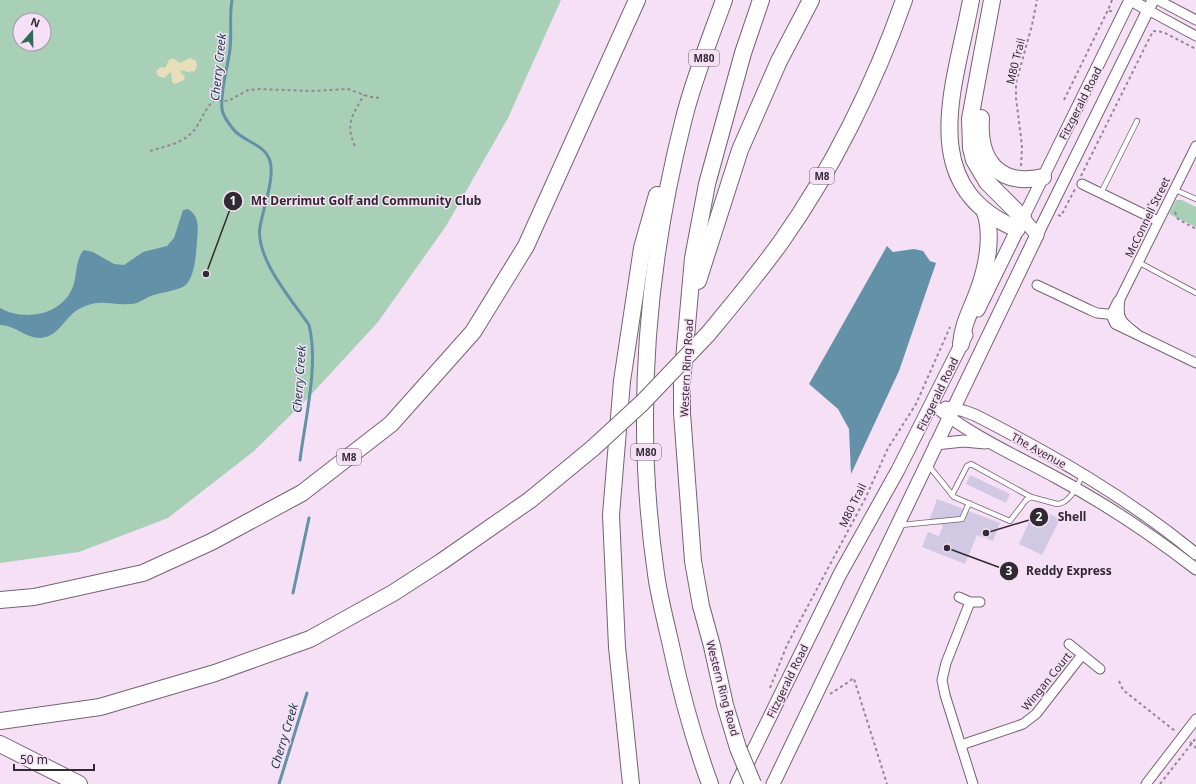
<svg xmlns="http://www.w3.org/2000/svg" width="1196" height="784" font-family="'Noto Sans',sans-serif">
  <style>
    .green { fill: #a8d0b7; fill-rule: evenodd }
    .sand { fill: #e8dfba }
    .water { fill: #6391a8 }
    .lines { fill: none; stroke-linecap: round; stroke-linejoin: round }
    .stream { stroke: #6391a8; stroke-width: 3 }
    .building { fill: #d1c9e4 }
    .service-casing { stroke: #766275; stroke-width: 6 }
    .minor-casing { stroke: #766275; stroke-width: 11 }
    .tertiary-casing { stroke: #766275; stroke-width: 13 }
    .secondary-casing { stroke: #766275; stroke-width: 15 }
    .motorway-casing { stroke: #766275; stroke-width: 18 }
    .path { stroke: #958695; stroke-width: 2; stroke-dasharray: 3 3; stroke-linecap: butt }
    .service { stroke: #fff; stroke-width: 4.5 }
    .minor { stroke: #fff; stroke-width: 9 }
    .tertiary { stroke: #fff; stroke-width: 11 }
    .secondary { stroke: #fff; stroke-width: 13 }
    .motorway { stroke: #fff; stroke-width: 16 }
    .motorway-bridge-casing { stroke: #766275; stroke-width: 18; stroke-linecap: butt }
    .motorway-bridge { stroke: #fff; stroke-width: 16 }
    .labels { text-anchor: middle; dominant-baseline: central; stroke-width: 3; stroke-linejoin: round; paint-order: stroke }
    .shield { fill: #f6e0f5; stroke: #6d616c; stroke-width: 1 }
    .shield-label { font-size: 10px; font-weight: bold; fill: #322a32 }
    .street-label { font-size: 11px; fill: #322a32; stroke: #f6e0f5 }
    .water-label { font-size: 12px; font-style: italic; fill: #174051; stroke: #f6e0f5 }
    .leader { fill: none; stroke: #322a32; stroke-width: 1.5 }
    .callout-dot { fill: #322a32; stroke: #f6e0f5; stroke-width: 1.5 }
    .mark-label { font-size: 12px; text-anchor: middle; font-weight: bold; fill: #fff }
    .callout-label { font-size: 12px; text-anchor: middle; font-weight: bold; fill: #322a32; stroke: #f6e0f5; stroke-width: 3; stroke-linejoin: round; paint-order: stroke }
  </style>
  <rect width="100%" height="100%" fill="#f6e0f5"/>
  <g class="green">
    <path d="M0,0h561l-53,118 -62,108 -68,96 -71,77 -53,52 -86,67 -89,34 -79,11zM20,20h24v24h-24z"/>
    <polygon points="1176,200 1182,200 1196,207 1196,227 1169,214"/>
  </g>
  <polygon class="sand" points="173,58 180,63 190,58 196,61 197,65 195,71 188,72 181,70 181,73 185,76 184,80 175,84 172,82 171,72 164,78 158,76 156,72 160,67 165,68 169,60"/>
  <g class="water">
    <path d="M188,209c12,7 10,20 9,32 -1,13 -2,39 -14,46 -9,4 -20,5 -29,8 -8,2 -15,9 -23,9 -20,2 -29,-6 -50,4 -16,7 -21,29 -41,30 -14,0 -26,-13 -40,-13v-17c23,13 58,8 71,-17 7,-12 3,-31 13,-41l9,2 21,12 10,1 19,-13 24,-6 7,-8 9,-28z"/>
    <polygon points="887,246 893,252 914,249 923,251 930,261 936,263 899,371 851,474 849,429 838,409 809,384"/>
  </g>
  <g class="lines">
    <g class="stream">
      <path d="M232,0c-3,16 0,32 -2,49 -2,19 -10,40 -8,60 1,8 7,15 12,21 10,12 31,14 36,31 5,17 -7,47 -10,66 -5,31 32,73 49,98 10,39 -4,95 -9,135"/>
      <polyline points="293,593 309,518"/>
      <polyline points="279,784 307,693"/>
    </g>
  </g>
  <g class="building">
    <polygon points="970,475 1010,494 1006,503 966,484"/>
    <polygon points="937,499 1000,523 993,541 977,535 965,564 922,547 928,532 939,536 943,526 929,521"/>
    <polygon points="1036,507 1060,519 1042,555 1019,544"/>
  </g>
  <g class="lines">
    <defs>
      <g id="service">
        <polyline points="1173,189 1196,199"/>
        <polyline points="1101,193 1137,121"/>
        <polyline points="1138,262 1196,293"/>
        <polyline points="929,466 954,497 1010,521 1026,500 1031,497"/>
        <path d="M952,495l15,-29 4,-2 60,33 26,7c13,0 21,-20 26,-30"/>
        <polyline points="901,525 962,519 969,503"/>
      </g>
      <g id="minor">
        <polyline points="1158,0 1196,20"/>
        <polyline points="1148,10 1196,36"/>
        <polyline points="1082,184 1158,221"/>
        <polyline points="1037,285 1090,310 1097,313 1117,315"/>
        <polyline points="1118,301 1111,315 1115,324 1196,363"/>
        <path d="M1137,334c-16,-12 -20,-15 -17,-35l76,-153"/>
        <polyline points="959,597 970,602 980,602"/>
        <polyline points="970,602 946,663 942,680 945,695 973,784"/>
        <polyline points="1069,644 1100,669"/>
        <polyline points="961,745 1023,724 1036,714 1082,655"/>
        <polyline points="1146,784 1196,719"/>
      </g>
      <g id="tertiary">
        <polyline points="1131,0 1148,10"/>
        <polyline points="1023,218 1130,0"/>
        <polyline points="1037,235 1153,0"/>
        <path d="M932,404c39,32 81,50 125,74 49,26 95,57 139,91"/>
        <path d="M946,407l18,4 11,4c78,40 153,83 221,139"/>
        <polyline points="935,444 964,441 985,443"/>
      </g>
      <g id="secondary">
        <polyline points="978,310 1023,218 1037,235"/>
        <polyline points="737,784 840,574 898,470 966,335"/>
        <polyline points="773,784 1037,235"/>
      </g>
      <g id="motorway">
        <path d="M971,0c-15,83 -58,186 46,229"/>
        <polyline points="992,0 970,119 971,148 974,160 987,182 1023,218"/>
        <path d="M981,118c-3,43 18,69 62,59"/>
        <polyline points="698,281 740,150 779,61 811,0"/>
        <path d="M708,334c25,-30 50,-60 73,-92 51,-72 94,-159 123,-242"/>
        <path d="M961,344c2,-22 10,-33 17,-53 9,-24 15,-55 7,-79"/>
        <polyline points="0,600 34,597 143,573 211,542 302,493 391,424 473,332 526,246 637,0"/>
        <polyline points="0,721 100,707 215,673 310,639 393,593 441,562 530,500 593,448"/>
        <polyline points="0,744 79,784"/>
        <polyline points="738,748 725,705 712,646 701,606 693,561 682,413 682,382 693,258 707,184 743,53 761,0"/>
        <polyline points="631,784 617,647 611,515 622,381 642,248 657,195"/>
        <path d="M710,784c-17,-46 -30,-95 -40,-143 -5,-22 -11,-45 -14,-67 -22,-153 -10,-307 28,-456 10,-40 26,-79 40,-118"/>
      </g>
    </defs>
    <use href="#service" class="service-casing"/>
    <use href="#minor" class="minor-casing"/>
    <use href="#tertiary" class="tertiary-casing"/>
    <use href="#secondary" class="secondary-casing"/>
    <use href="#motorway" class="motorway-casing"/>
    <g class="path">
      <polyline points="1112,0 1108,10 1113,12"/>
      <polyline points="1064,100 1108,10"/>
      <path d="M355,146c-10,-23 -3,-30 9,-51"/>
      <path d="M150,151c16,-5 35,-8 45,-22 7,-9 10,-22 20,-29l13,1 20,-11 11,-1 52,2 37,-2 22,8 11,1"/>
      <polyline points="1021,166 1022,146 1016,98 1016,83 1032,25 1037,0"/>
      <polyline points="1081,176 1153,31 1163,32 1196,49"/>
      <polyline points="1147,205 1155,202 1158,204"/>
      <polyline points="1175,212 1178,219 1196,229"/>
      <polyline points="1058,215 1061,216 1075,189"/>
      <polyline points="1119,681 1123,690 1175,731"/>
      <polyline points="770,688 787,645 865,499 888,448 916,404 950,327"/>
      <polyline points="830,694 850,681 853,678 854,679 887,784"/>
      <polyline points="1190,742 1196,748"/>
      <polyline points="1160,784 1196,738"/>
    </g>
    <use href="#service" class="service"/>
    <use href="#minor" class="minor"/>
    <use href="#tertiary" class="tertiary"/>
    <use href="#secondary" class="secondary"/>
    <use href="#motorway" class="motorway"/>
    <defs>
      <g id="motorway-bridge">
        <polyline points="593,448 642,403 708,334"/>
        <polyline points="738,748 753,784"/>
      </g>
    </defs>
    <use href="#motorway-bridge" class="motorway-bridge-casing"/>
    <use href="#motorway-bridge" class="motorway-bridge"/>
  </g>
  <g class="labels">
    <g class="shield">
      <rect x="689" y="50" width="30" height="16" rx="3"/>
      <rect x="810" y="168" width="24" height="16" rx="3"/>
      <rect x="631" y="444" width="30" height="16" rx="3"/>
      <rect x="337" y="449" width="24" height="16" rx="3"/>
    </g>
    <g class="shield-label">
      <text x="704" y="58">M80</text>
      <text x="822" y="176">M8</text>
      <text x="646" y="452">M80</text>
      <text x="349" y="457">M8</text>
    </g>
    <g class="street-label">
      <text transform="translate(1015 61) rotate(-76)">M80 Trail</text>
      <text transform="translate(1080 103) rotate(-63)">Fitzgerald Road</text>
      <text transform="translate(1147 217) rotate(-64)">McConnell Street</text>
      <text transform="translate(686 368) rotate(-87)">Western Ring Road</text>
      <text transform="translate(937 394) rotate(-64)">Fitzgerald Road</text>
      <text transform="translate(1039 450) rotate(29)">The Avenue</text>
      <text transform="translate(852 505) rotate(-64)">M80 Trail</text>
      <text transform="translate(787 681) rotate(-64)">Fitzgerald Road</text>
      <text transform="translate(1046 681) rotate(-51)">Wingan Court</text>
      <text transform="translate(723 688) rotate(75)">Western Ring Road</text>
    </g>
    <g class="water-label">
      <text transform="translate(218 67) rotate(-84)">Cherry Creek</text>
      <text transform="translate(299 379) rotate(-86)">Cherry Creek</text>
      <text transform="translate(284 736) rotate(-73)">Cherry Creek</text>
    </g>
  </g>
  <path class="leader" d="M206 274L233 201M986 533L1039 517M947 548L1009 571"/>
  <g class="callout-dot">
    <circle cx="206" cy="274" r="4"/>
    <circle cx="986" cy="533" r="4"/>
    <circle cx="947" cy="548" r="4"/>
    <circle cx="233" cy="201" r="10"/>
    <circle cx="1039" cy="517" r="10"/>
    <circle cx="1009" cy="571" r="10"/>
  </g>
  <g class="mark-label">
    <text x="233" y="205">1</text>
    <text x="1039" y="521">2</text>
    <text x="1009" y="575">3</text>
  </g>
  <g class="callout-label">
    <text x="366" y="205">Mt Derrimut Golf and Community Club</text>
    <text x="1072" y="521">Shell</text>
    <text x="1069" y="575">Reddy Express</text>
  </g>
  <g transform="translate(32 32) rotate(20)"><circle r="19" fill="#f6e0f5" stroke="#a897a7"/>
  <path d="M0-3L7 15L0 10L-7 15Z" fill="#306c57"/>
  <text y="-6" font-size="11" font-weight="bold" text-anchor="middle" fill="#322a32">N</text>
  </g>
  <path d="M14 764v6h80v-6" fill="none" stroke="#322a32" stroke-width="2"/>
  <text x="20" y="764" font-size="12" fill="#322a32" stroke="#f6e0f5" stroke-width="3" paint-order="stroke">50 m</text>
</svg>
